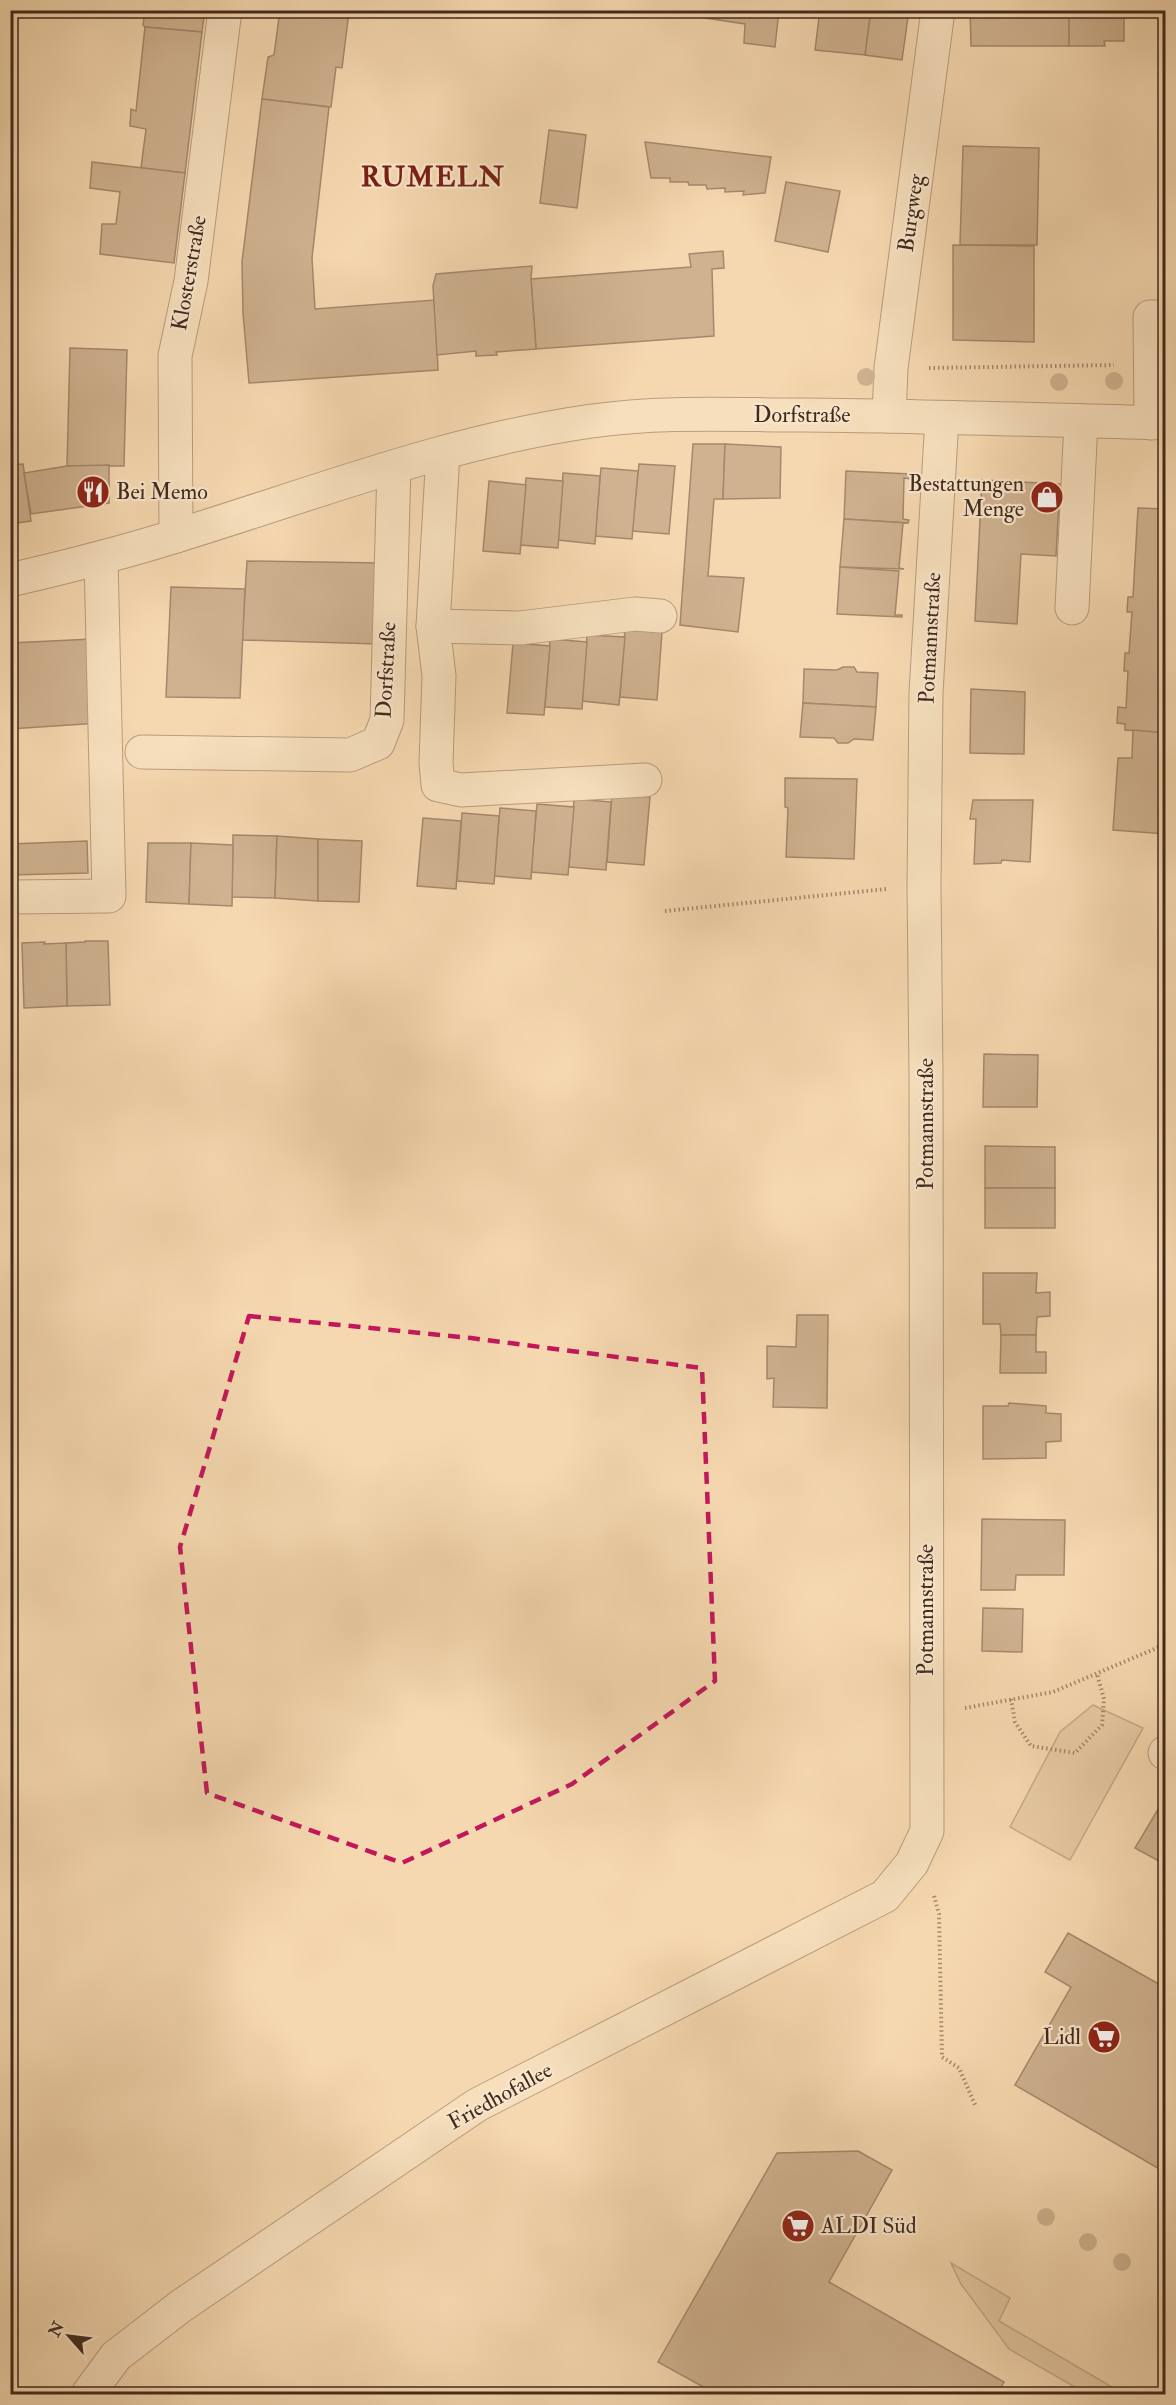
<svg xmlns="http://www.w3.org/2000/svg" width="1176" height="2405" font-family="'IM FELL Double Pica',serif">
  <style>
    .green { fill: #d7ba97; stroke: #8c725a; stroke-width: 1.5 }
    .building { fill: #9f8469; stroke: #42291d; stroke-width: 1.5 }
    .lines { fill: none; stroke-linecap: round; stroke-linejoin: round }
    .minor-casing { stroke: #6f5542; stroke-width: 35 }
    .path { stroke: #42291d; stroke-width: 4; stroke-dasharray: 1.5 3; stroke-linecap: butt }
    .minor { stroke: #f8e6cc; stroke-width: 33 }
    .tree { fill: #a3886c }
    .marked { fill: none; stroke: #c2185b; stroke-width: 4.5; stroke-dasharray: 12 8; stroke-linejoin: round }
    .labels { text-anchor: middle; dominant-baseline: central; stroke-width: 4.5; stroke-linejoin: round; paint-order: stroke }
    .street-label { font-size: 22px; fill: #42291d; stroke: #f8e6cc }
    .poi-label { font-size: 22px; fill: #42291d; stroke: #f8e6cc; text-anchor: end }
    .district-label { font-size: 28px; font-weight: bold; letter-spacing: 1.5px; fill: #7a1f14; stroke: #f8e6cc }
  </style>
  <rect width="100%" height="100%" fill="#f5d8b0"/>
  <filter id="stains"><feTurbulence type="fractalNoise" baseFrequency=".00333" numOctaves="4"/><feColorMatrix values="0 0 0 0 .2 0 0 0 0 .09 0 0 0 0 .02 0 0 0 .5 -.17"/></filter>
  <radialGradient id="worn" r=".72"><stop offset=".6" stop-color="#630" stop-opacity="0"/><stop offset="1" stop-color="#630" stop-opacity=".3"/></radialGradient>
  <g class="green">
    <polygon points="1093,1705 1143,1728 1070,1860 1010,1827 1060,1732"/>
    <polygon points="951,2263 1010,2298 999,2321 1124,2394 1087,2394 1009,2349 961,2284"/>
  </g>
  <g class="building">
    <polygon points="145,10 205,10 202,32 145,27 143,25"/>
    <polygon points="280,10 349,12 342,68 336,67 331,107 262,99 268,57 274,55"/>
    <polygon points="685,10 779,10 775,47 744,43 745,24 685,15"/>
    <polygon points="820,10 871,10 865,55 815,50"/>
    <polygon points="871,10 909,10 902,60 865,55"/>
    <polygon points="970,10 1069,10 1069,46 971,46"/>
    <polygon points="1069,10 1140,10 1140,11 1124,12 1124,41 1104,41 1105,46 1069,46"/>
    <polygon points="145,27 202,32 185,173 141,168 146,129 130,126 131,109 136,111"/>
    <polygon points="262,99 329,107 312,258 315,309 435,300 438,370 249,383 243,313 242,262"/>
    <polygon points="549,130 586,135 577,208 540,203"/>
    <polygon points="645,142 771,157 765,193 743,195 744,191 725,192 725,188 707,189 706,185 689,185 688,182 670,182 670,178 651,178"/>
    <polygon points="963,146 1039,148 1037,245 960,245"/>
    <polygon points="92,162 185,173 174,263 100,254 102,224 116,224 120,192 90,188"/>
    <polygon points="786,182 840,191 828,252 775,241"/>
    <polygon points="953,245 1034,246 1034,342 953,340"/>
    <polygon points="723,251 724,268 712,269 714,336 536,349 531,279 691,267 689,254"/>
    <polygon points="532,266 531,279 536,349 496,352 497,355 476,356 476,351 437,355 433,286 436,274"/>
    <polygon points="70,348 127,350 124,466 67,466"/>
    <polygon points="693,444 725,444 723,499 714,499 708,576 744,578 738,632 680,625"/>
    <polygon points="725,444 781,447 780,498 723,499"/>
    <polygon points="23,464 31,521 10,524 10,465"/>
    <polygon points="639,464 675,466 669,534 632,531"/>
    <polygon points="109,465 109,503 31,514 24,473 67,466"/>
    <polygon points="601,468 638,471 632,539 595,536"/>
    <polygon points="846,471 911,474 910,479 904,478 903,519 909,520 908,523 844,519"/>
    <polygon points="563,473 600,476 595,544 558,540"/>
    <polygon points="526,478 563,481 558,548 520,545"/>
    <polygon points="982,480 1060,484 1056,556 1021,554 1017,624 975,621"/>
    <polygon points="489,481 526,485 520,554 483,551"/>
    <polygon points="1138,508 1166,509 1166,733 1125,730 1125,724 1117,723 1118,707 1126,708 1128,671 1124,671 1125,653 1129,653 1132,612 1127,612 1128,597 1133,597"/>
    <polygon points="844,519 908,523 903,523 899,568 904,569 840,567"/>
    <polygon points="247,561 381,563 378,644 242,640"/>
    <polygon points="840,567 899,571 895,615 902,615 902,617 837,614"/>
    <polygon points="171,587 245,589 240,698 166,697"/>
    <polygon points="625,629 662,632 657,700 620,697"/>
    <polygon points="587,635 625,637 619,705 582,701"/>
    <polygon points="92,639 99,723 10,729 10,643"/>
    <polygon points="550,639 587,642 582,709 545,707"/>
    <polygon points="513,643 550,646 544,715 507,713"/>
    <polygon points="843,667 854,667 857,672 878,673 876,707 803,703 804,669 837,670"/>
    <polygon points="971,689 1025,692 1024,754 970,753"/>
    <polygon points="803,703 876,707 873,740 854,739 848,743 838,743 834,738 800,737"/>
    <polygon points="1133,730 1166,733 1166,834 1113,830 1118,758 1132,758"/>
    <polygon points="785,778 857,779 854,859 786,857 788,808 785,807"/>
    <polygon points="612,794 650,797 644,865 607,862"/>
    <polygon points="574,799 611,802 606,870 569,867"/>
    <polygon points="973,800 1033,800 1030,862 1002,860 1001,863 974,864 976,819 970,819"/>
    <polygon points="537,804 574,807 568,875 531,872"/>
    <polygon points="500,808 536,811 531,879 494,876"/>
    <polygon points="462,813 499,816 494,884 457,881"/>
    <polygon points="423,818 461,821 456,889 417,886"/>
    <polygon points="233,835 277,836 275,898 232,897"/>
    <polygon points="277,836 318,839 318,901 275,898"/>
    <polygon points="318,839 362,841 359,902 318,901"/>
    <polygon points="87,841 88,873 10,875 10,844"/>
    <polygon points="148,843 191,843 189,904 146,902"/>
    <polygon points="191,843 233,845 232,906 189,904"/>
    <polygon points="85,941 108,941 110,1005 67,1006 66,943 85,942"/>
    <polygon points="45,942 44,944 66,943 67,1006 24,1008 22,943"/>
    <polygon points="984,1054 1038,1055 1037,1107 983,1107"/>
    <polygon points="985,1146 1055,1147 1055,1188 985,1188"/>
    <rect x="985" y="1188" width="70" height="40"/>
    <polygon points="983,1273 1037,1273 1036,1293 1050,1292 1050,1316 1037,1317 1036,1335 1001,1335 1000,1324 983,1324"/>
    <polygon points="797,1315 828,1315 827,1408 773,1407 774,1378 767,1379 767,1346 796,1347"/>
    <polygon points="1001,1335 1036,1335 1036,1352 1046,1352 1046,1373 1000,1373"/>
    <polygon points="1009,1403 1046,1406 1046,1413 1061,1414 1061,1441 1046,1442 1046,1458 983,1459 983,1406 1008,1406"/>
    <polygon points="982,1519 1065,1520 1064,1575 1016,1575 1015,1590 981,1590"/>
    <polygon points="983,1608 1023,1609 1022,1652 982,1651"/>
    <polygon points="1166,1796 1166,1865 1135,1848"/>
    <polygon points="1068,1933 1166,1988 1166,2173 1015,2085 1071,1987 1045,1972"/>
    <polygon points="858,2151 892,2170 829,2282 1004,2382 997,2394 716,2394 658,2362 777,2153"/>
  </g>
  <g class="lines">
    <defs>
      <g id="minor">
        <polyline points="889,416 891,368 938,10"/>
        <polyline points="1151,423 1150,317 1166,317"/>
        <polyline points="443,453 433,626 439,676 436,763 438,785 461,790 645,780"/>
        <polyline points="176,536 175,356 191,281 225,10"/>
        <path d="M10,580c56,-13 112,-27 166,-44 137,-42 273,-95 416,-115 70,-10 142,-6 213,-6 120,1 240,5 361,8"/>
        <polyline points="1072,608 1081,421"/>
        <polyline points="433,626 520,628 635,614 660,616"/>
        <polyline points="142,752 350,755 378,743 387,720 394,467"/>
        <polyline points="10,897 109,896 101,559"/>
        <polyline points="1165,1753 1166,1753"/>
        <polyline points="88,2394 116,2356 181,2306 477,2105 885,1896 912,1863 927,1831 926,1075 924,885 926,693 942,418"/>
      </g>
    </defs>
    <use href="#minor" class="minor-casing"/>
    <g class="path">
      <polyline points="929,368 1114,365"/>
      <polyline points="665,911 887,889"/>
      <polyline points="1011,1699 1015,1722 1031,1746 1075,1753 1102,1725 1104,1699 1097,1674"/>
      <polyline points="965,1708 1053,1692 1166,1644"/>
      <polyline points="934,1896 939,1914 942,2057 959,2068 976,2107"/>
    </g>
    <use href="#minor" class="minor"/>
  </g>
  <g class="tree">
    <circle cx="866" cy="377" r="9"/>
    <circle cx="1114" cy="381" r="9"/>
    <circle cx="1059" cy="382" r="9"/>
    <circle cx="1046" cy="2217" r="9"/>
    <circle cx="1088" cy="2242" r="9"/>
    <circle cx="1122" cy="2262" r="9"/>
  </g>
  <path d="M0 0H1176V2405H0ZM249,1316l222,22 231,30 13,313 -143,103 -170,79 -195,-70 -27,-246z" fill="#f5d8b0" fill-opacity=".55" fill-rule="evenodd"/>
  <path class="marked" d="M249,1316l222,22 231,30 13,313 -143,103 -170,79 -195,-70 -27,-246z"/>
  <defs>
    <symbol id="restaurant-disc" viewBox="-11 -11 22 22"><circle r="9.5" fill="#8f2418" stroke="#f8e6cc"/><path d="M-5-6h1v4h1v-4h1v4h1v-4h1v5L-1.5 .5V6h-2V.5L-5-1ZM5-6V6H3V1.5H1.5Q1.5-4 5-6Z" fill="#fff"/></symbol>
    <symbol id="shop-disc" viewBox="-11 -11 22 22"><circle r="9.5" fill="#8f2418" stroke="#f8e6cc"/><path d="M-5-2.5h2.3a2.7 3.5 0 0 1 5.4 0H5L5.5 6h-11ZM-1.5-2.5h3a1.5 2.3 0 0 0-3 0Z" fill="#fff"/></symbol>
    <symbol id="supermarket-disc" viewBox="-11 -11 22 22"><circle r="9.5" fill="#8f2418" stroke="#f8e6cc"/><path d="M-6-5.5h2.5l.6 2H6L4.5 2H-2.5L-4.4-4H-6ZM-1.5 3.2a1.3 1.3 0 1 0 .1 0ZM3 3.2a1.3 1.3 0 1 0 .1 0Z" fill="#fff"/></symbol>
  </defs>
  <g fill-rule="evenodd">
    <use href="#restaurant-disc" x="74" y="473" width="38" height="38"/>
    <use href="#shop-disc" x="1028" y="478" width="38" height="38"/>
    <use href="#supermarket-disc" x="1085" y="2018" width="38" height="38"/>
    <use href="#supermarket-disc" x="779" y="2207" width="38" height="38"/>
  </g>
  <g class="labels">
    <g class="street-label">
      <text transform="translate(911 213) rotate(-82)">Burgweg</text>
      <text transform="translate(189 273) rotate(-80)">Klosterstraße</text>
      <text x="802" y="415">Dorfstraße</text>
      <text transform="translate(930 638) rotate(-87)">Potmannstraße</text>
      <text transform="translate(386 670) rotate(-87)">Dorfstraße</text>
      <text transform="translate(926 1124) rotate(-90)">Potmannstraße</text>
      <text transform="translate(926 1610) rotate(-90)">Potmannstraße</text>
      <text transform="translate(500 2096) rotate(-29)">Friedhofallee</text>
    </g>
    <g class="poi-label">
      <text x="1024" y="484">Bestattungen<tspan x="1024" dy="25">Menge</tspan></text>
      <text x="116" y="492" text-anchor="start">Bei Memo</text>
      <text x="1081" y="2037">Lidl</text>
      <text x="821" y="2226" text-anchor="start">ALDI Süd</text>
    </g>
    <g class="district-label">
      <text x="433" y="177">RUMELN</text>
    </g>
  </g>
  <rect width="1176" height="2405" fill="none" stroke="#f5d8b0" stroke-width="36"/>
  <rect x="12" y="12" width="1152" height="2381" fill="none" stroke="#42291d" stroke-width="3"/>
  <rect x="18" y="18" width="1140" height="2369" fill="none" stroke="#42291d" stroke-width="1.5"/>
  <g transform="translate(69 2336) rotate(298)" stroke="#f8e6cc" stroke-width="4.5" paint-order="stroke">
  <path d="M0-4.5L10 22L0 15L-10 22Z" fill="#42291d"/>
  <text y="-9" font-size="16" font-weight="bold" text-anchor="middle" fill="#42291d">N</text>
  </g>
  <rect width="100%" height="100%" filter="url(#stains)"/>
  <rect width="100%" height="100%" fill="url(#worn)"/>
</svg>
